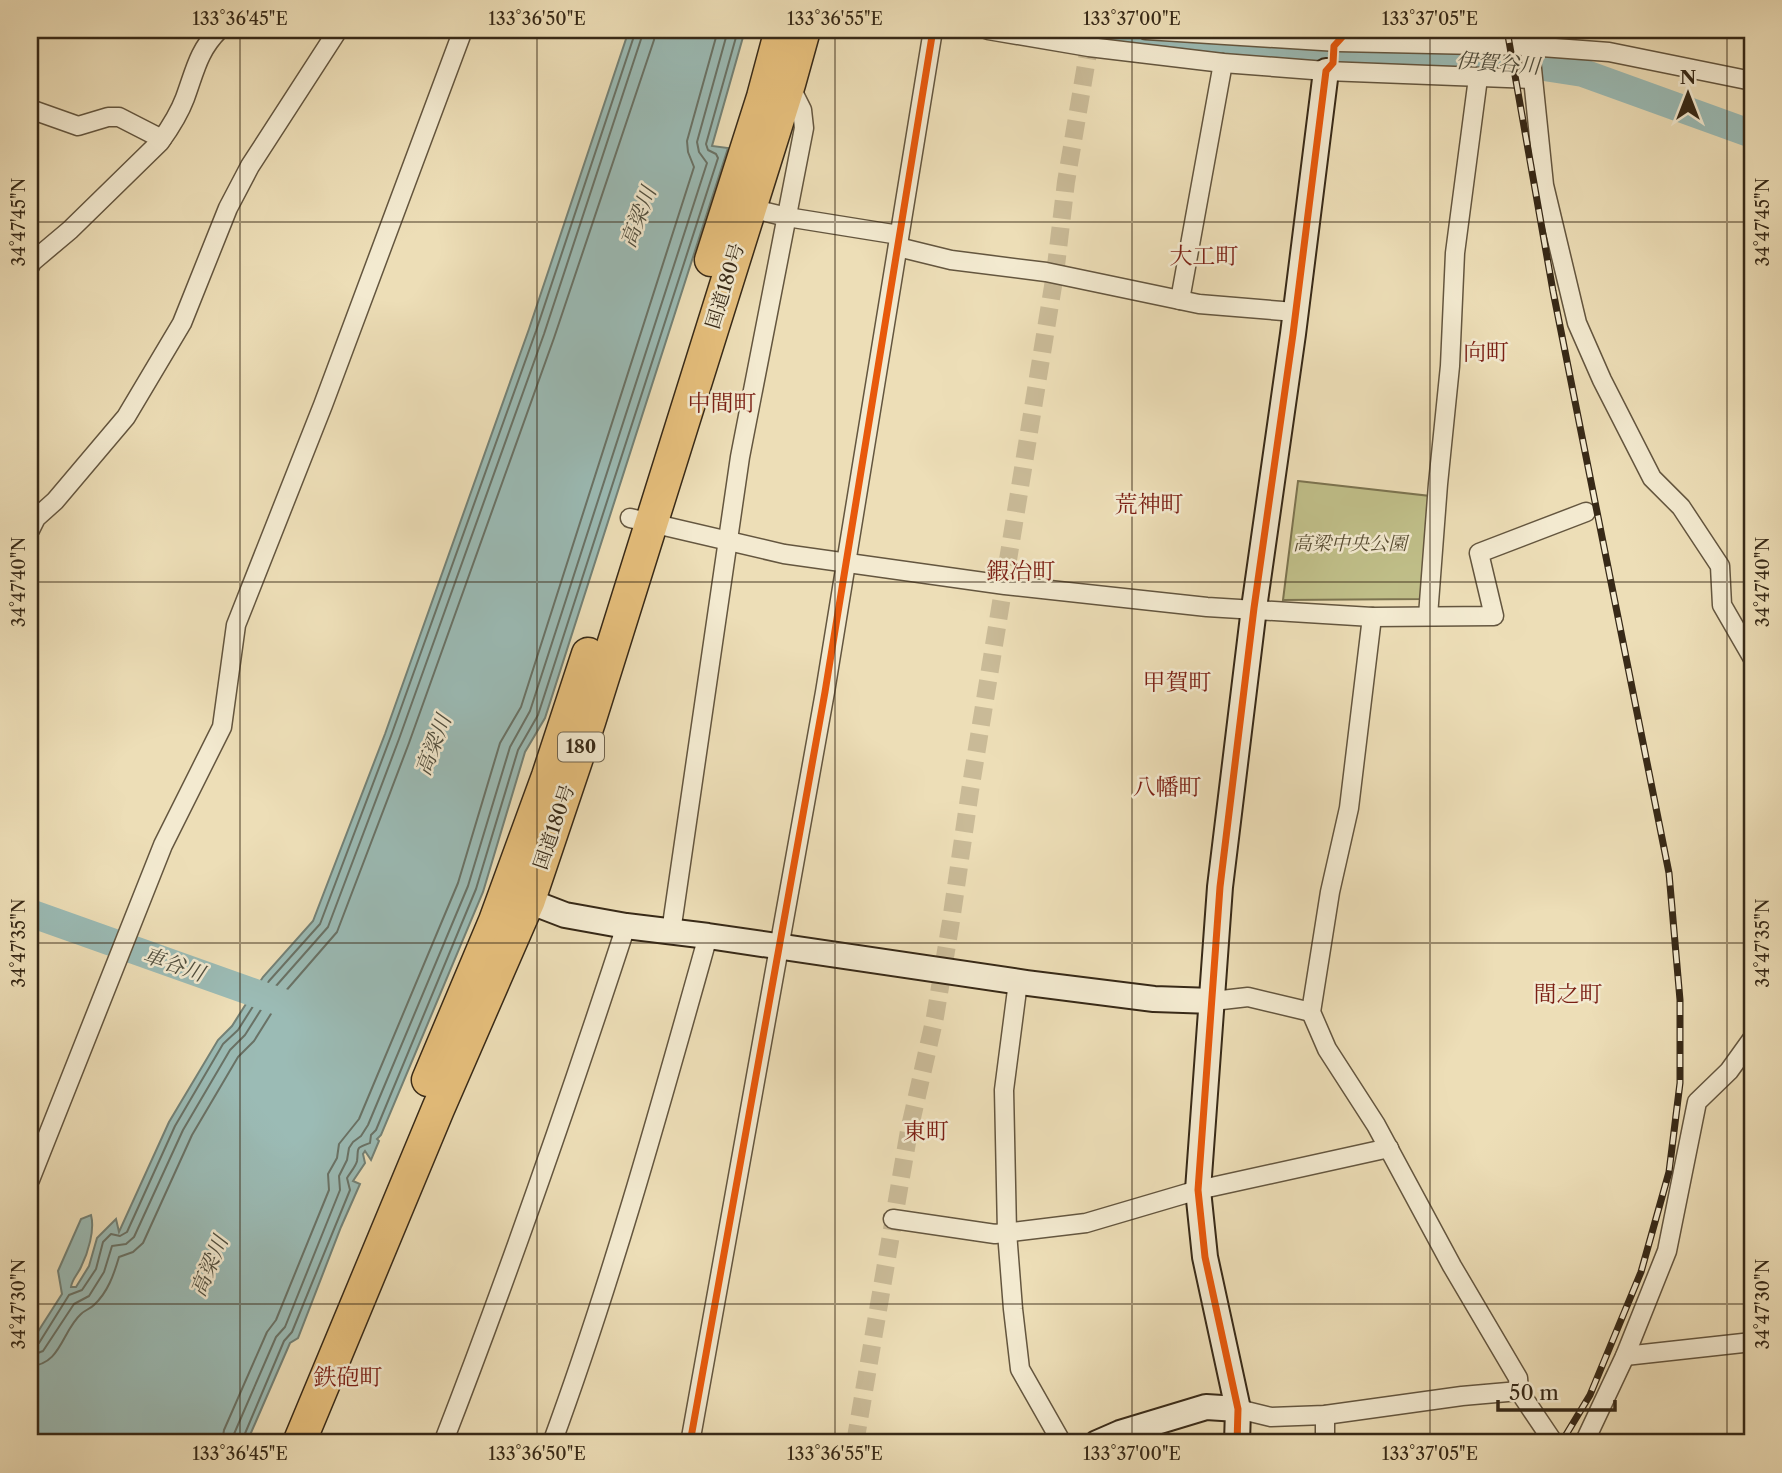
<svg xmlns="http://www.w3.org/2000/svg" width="1782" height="1473" font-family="'Libre Caslon Text','Noto Serif JP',serif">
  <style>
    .green { fill: #c0bf89; stroke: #7c7450; stroke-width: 2 }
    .water { fill: #9bbbb5; stroke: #738176; stroke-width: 2 }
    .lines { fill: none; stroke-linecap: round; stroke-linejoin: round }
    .shore { stroke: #697266; stroke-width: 2 }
    .river { stroke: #9bbbb5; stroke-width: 28 }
    .street-tunnel { stroke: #c9ba97; stroke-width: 18; stroke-dasharray: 18 9; stroke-linecap: butt }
    .street-casing { stroke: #64563f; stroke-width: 21 }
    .secondary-casing { stroke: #372917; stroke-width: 28 }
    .highway-casing { stroke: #372917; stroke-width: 35 }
    .street { stroke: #f3ead0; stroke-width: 18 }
    .secondary { stroke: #f3ead0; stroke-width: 24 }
    .highway { stroke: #e6bf7c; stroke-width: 32 }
    .rail-casing { stroke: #372917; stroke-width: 7 }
    .rail { stroke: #f3ead0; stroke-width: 4.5; stroke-dasharray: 13; stroke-linecap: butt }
    .cycleway-casing { stroke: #f3ead0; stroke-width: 11 }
    .cycleway { stroke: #e8590c; stroke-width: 7 }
    .ticks { fill: none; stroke: #372917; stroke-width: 2; stroke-opacity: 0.45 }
    .labels { text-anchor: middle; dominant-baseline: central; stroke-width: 5; stroke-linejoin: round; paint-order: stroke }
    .shield { fill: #f3ead0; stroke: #6f634e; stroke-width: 2 }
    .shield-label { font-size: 18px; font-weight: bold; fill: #372917 }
    .street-label { font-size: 19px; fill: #372917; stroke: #f3ead0 }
    .park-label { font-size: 19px; font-style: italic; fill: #594e34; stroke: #f3ead0 }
    .water-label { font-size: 21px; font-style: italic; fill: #504e3e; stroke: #f3ead0 }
    .quarter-label { font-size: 23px; fill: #7a1f14; stroke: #f3ead0 }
    .neatline { fill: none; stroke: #372917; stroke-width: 2.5 }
    .ticks-label { font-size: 18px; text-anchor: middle; fill: #372917 }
  </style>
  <rect width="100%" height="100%" fill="#eddeb7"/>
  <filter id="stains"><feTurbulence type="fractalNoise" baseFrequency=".00286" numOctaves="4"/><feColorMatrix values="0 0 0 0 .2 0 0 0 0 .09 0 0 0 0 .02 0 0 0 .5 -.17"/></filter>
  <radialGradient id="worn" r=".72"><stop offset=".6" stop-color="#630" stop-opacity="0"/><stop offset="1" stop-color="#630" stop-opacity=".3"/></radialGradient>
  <polygon class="green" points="1298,481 1430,496 1425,599 1283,600"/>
  <path class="water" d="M629,30h116l-33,116 16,2 -183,570 -20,34 -42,140 -102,243 -4,4 2,2 -8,19 -6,-9 -2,3 2,9 -12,18 7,3 -19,43 -43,111 -8,5 -43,99 10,1h-227v-99l32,-50 -4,-23 23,-52 10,-4c4,15 -3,38 -10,52 -3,7 -9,12 -10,20h5l13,-21 8,-28 19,-19 3,13 50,-110 49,-82 14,-14 31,-49 50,-56 72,-187 144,-405z"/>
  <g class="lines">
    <g class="shore">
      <polyline points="30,1347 39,1343 69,1295 82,1290 96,1269 103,1242 111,1234 120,1236 127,1232 175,1126 223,1044 238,1030 269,981 320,924 391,736 536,331 636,30"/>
      <polyline points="30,1356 43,1351 74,1304 89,1296 104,1272 112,1246 126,1244 134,1237 183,1130 230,1050 245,1035 276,986 328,927 399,739 544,334 644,30"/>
      <path d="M30,1366c31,-1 32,-35 51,-52 4,-4 9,-5 13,-9 14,-13 20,-31 25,-48l14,-5 10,-9 49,-108 46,-78 16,-16 30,-48 53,-61 72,-189 145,-405 100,-298 1,-10"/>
      <polyline points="222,1443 224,1430 267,1332 276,1320 329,1190 328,1174 337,1158 339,1144 359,1119 458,883 500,743 521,707 694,167 688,152 687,141 718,30"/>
      <polyline points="232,1443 234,1434 276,1337 285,1327 340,1190 339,1176 347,1160 349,1148 353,1142 361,1136 368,1125 468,886 510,747 530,711 707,163 699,152 697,142 728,30"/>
      <path d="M241,1443l43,-102 8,-9 58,-142 -3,-12c3,-5 9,-12 10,-17 2,-14 -3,-12 13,-18l1,-8 5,-5 100,-241 42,-139 20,-35 180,-557 -2,-4 -8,-4 -2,-6 32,-114"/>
    </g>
    <g class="river">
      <polyline points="1066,30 1137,41 1180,45 1505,61 1583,73 1752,134"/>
      <polyline points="30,913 289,1005"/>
    </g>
    <polyline class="street-tunnel" points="855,1443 909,1131 935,1017 951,921 970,791 1055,274 1066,182 1089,47"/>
    <defs>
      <g id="street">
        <polyline points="988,30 1089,47 1223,63 1326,71 1532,79"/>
        <polyline points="1146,30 1338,42 1528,46 1609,52 1752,81"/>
        <polyline points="1528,30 1544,185 1577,323 1602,380 1652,478 1681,507 1720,566 1722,605 1752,657"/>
        <polyline points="30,109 78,126 108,117 119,117 162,139"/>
        <polyline points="749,208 787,217 899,235"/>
        <polyline points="898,247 951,260 1046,272 1199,304 1295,312"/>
        <path d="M30,266l2,-4 38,-32 90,-88c10,-14 19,-28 25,-44 10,-27 13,-47 34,-68"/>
        <polyline points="1180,300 1223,63"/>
        <polyline points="630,518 784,554 1005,585 1207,607 1372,617 1494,616 1479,553 1586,512"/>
        <polyline points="30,530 36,518 55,501 126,417 182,323 228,208 250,166 338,30"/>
        <polyline points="1428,616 1438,484 1450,366 1455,253 1478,78"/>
        <polyline points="1372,617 1349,808 1330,892 1311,1012 1327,1049 1376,1125 1452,1266 1518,1378 1519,1391 1554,1443"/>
        <polyline points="671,932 740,457 804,128 802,110 789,84"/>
        <polyline points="1018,982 1004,1090 1007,1232 1013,1309 1020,1369 1062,1443"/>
        <polyline points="1213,1001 1248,997 1311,1012"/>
        <polyline points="30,1180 163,845 222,727 236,625 323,405 463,30"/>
        <polyline points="893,1219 995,1234 1086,1223 1198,1190 1389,1148"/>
        <polyline points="1625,1356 1752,1342"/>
        <polyline points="1238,1409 1271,1417 1325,1415 1462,1396 1519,1391"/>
        <polyline points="1325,1415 1325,1443"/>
        <path d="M443,1443c66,-170 126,-343 183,-517"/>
        <path d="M552,1443c61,-166 108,-336 156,-507"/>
        <polyline points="690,1443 825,692 933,30"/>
        <polyline points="1584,1443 1625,1356 1667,1251 1697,1102 1729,1071 1752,1039"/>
      </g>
      <g id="secondary">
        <polyline points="513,895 565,915 626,926 708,936 1027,983 1154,999 1213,1001"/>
        <polyline points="1097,1443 1120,1433 1206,1407 1238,1409"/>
        <polyline points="1237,1443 1238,1409 1205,1257 1198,1190 1220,887 1254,608 1293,334 1326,71"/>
      </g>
      <g id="highway">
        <polyline points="711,260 763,97 781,30"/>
        <polyline points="428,1080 495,921 548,776 588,654"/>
        <polyline points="299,1443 438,1109 529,900 589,722 789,84 804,30"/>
      </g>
    </defs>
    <use href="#street" class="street-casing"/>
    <use href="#secondary" class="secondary-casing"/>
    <use href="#highway" class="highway-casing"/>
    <use href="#street" class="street"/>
    <use href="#secondary" class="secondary"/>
    <use href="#highway" class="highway"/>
    <defs>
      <polyline id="rail" points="1507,30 1553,291 1669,873 1680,1000 1680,1083 1669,1172 1641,1272 1590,1395 1561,1443"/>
    </defs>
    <use href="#rail" class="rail-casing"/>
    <use href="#rail" class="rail"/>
    <defs>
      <g id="cycleway">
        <polyline points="690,1443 825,692 933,30"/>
        <polyline points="1237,1443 1238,1409 1205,1257 1198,1190 1220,887 1254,608 1293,334 1326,71 1333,63 1334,46 1344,35 1344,30"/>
      </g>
    </defs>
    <use href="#cycleway" class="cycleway-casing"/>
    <use href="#cycleway" class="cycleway"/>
  </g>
  <path class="ticks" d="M240,30v1413M537,30v1413M835,30v1413M1132,30v1413M1430,30v1413M1727,30v1413M30,222h1722M30,582h1722M30,943h1722M30,1304h1722"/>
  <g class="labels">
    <rect class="shield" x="558" y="732.5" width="46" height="29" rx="5"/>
    <g class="shield-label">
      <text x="581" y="747">180</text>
    </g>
    <g class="street-label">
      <text transform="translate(725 286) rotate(-73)">国道180号</text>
      <text transform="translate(554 827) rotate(-71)">国道180号</text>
    </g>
    <g class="park-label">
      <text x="1350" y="543">高梁中央公園</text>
    </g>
    <g class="water-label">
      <text transform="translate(1498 63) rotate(4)">伊賀谷川</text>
      <text transform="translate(638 217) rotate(-69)">高梁川</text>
      <text transform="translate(433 745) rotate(-69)">高梁川</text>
      <text transform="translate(174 964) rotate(19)">車谷川</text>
      <text transform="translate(209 1266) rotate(-67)">高梁川</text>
    </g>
    <g class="quarter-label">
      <text x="1204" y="256">大工町</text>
      <text x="1486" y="352">向町</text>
      <text x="722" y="403">中間町</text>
      <text x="1149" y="504">荒神町</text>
      <text x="1021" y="571">鍜冶町</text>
      <text x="1177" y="682">甲賀町</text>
      <text x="1167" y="787">八幡町</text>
      <text x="1568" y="994">間之町</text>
      <text x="926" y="1131">東町</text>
      <text x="348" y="1377">鉄砲町</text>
    </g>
  </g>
  <rect width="1782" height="1473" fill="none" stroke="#eddeb7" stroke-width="77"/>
  <g transform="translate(1688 94)" stroke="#f3ead0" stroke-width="5" paint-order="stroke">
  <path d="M0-5L12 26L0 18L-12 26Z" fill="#372917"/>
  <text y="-10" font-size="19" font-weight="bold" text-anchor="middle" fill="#372917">N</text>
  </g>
  <path d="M1498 1400v10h117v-10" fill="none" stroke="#372917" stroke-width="3.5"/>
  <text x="1509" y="1400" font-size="21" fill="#372917" stroke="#f3ead0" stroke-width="5" paint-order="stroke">50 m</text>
  <rect x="38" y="38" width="1706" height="1396" class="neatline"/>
  <g class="ticks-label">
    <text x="240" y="25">133°36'45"E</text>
    <text x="537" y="25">133°36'50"E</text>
    <text x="835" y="25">133°36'55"E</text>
    <text x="1132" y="25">133°37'00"E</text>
    <text x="1430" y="25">133°37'05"E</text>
    <text transform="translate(19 222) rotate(-90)" y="6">34°47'45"N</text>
    <text transform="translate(1763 222) rotate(-90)" y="6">34°47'45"N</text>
    <text transform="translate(19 582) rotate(-90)" y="6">34°47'40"N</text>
    <text transform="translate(1763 582) rotate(-90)" y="6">34°47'40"N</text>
    <text transform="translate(19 943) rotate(-90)" y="6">34°47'35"N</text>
    <text transform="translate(1763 943) rotate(-90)" y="6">34°47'35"N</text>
    <text transform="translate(19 1304) rotate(-90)" y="6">34°47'30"N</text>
    <text transform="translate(1763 1304) rotate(-90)" y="6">34°47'30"N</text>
    <text x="240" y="1460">133°36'45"E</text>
    <text x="537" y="1460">133°36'50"E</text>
    <text x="835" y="1460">133°36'55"E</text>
    <text x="1132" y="1460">133°37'00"E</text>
    <text x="1430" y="1460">133°37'05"E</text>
  </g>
  <rect width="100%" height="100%" filter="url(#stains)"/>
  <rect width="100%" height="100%" fill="url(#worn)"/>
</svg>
